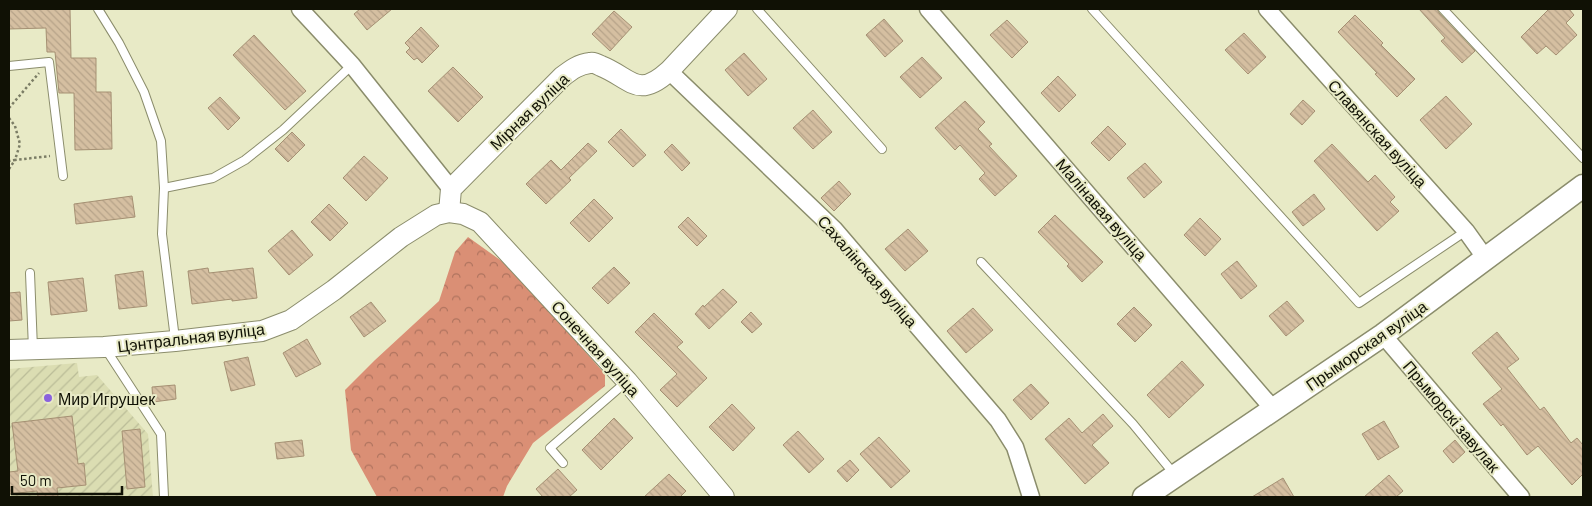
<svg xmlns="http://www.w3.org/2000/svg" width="1592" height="506" font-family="Barlow,sans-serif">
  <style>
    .industrial { fill: url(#industrial-furrows) }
    .forest { fill: url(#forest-crowns) }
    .building { fill: url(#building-back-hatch); stroke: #a59073 }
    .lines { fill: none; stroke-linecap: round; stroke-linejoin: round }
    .service-casing { stroke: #8b8d6c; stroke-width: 10 }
    .minor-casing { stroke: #8b8d6c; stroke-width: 19 }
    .tertiary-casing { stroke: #8b8d6c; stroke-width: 22 }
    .secondary-casing { stroke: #8b8d6c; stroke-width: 25 }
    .path { stroke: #7b7d65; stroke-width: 2.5; stroke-dasharray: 2.5 2.5; stroke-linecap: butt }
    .service { stroke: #fff; stroke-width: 8 }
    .minor { stroke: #fff; stroke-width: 16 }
    .tertiary { stroke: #fff; stroke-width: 20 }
    .secondary { stroke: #fff; stroke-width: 22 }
    .poi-dot { fill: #8a62dd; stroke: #e8eac6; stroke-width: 2 }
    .labels { text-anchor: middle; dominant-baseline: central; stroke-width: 4; stroke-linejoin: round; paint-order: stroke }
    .street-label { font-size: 16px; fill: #101105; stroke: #e8eac6 }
    .poi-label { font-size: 16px; fill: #101105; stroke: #e8eac6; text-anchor: start }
  </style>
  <defs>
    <pattern id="industrial-furrows" width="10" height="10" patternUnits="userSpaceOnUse" patternTransform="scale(1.25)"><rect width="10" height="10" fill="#dbddb2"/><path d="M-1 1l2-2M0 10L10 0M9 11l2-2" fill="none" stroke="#bbbd98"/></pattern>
    <pattern id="forest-crowns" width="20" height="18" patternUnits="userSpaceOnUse" patternTransform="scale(1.25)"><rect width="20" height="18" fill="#da8f75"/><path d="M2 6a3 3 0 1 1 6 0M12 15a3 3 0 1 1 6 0" fill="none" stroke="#af735e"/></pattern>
    <pattern id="building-back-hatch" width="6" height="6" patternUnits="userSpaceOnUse" patternTransform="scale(1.25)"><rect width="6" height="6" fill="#d5bfa1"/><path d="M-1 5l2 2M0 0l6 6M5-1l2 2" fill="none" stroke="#b6a389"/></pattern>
  </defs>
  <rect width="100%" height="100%" fill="#e8eac6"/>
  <polygon class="industrial" points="77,363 79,377 97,375 148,434 153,497 9,497 9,369"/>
  <polygon class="forest" points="468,237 510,267 605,374 605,386 533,443 507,486 503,497 377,497 351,450 345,390 375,360 439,301 455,252"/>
  <g class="building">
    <polygon points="9,9 70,9 71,58 96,58 96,92 111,92 112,149 75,150 74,93 59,93 55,52 47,52 46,28 9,29"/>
    <polygon points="360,9 392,9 367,30 354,14"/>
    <polygon points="1419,9 1437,9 1439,13 1475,51 1462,63 1441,41 1445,38"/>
    <polygon points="1549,9 1569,9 1574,15 1566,23 1577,35 1556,55 1546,46 1537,54 1521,37"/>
    <polygon points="614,11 632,27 610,51 592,34"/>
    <polygon points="1355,15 1383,43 1381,45 1415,79 1397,97 1375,74 1377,73 1338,32"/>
    <polygon points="884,19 903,41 885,57 866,35"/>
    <polygon points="1007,20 1028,42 1012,58 990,35"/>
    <polygon points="421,27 439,46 422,63 417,58 414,60 406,52 410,48 405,43"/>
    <polygon points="1244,33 1266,57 1248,74 1225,50"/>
    <polygon points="254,35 306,91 285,110 233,55"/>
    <polygon points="744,53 767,79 748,96 725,70"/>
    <polygon points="922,57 942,78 920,98 900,77"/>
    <polygon points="453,67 483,97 458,122 428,91"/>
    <polygon points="1058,76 1076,95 1059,112 1041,93"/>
    <polygon points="1446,96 1472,124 1446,149 1420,120"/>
    <polygon points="220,97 240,118 228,130 208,108"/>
    <polygon points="1303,100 1315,111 1302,125 1290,114"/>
    <polygon points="965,101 985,122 978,129 992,144 989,146 1017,176 995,196 979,179 985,173 960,145 955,150 935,128"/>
    <polygon points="813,110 832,132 813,149 793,128"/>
    <polygon points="1108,126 1126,144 1109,161 1091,143"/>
    <polygon points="621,129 646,155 633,167 608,142"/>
    <polygon points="292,132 305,145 288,162 275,149"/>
    <polygon points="588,143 597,151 569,178 571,180 546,204 526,184 551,160 561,170"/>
    <polygon points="672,144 690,163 682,171 664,152"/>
    <polygon points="1332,144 1368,182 1375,175 1395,197 1390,202 1399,211 1377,231 1314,161"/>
    <polygon points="364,156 388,178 366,201 343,178"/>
    <polygon points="1145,163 1162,182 1144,198 1127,178"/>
    <polygon points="839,181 851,194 834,211 821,198"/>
    <polygon points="1314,194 1325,209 1303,226 1292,212"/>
    <polygon points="132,196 135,217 76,224 74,204"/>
    <polygon points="594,199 613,218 589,242 570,223"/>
    <polygon points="329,204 348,223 330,241 311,222"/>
    <polygon points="1055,215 1103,262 1082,282 1067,266 1069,264 1038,232"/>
    <polygon points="688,217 707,236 697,246 678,227"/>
    <polygon points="1200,218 1221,239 1205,256 1184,235"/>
    <polygon points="908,229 928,251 905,271 885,249"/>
    <polygon points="292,230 313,255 289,275 268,251"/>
    <polygon points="1237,261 1257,286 1241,299 1221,274"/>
    <polygon points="614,267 630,283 608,304 592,288"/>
    <polygon points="208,268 209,273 253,268 257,298 232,301 232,299 192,304 188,271"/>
    <polygon points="143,271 147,306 119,309 115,275"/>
    <polygon points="83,278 87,311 51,315 48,282"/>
    <polygon points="723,289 737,302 709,329 695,314 703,305 704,307"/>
    <polygon points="20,292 22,320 9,321 9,293"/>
    <polygon points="1287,301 1304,321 1286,336 1269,316"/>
    <polygon points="371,302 386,321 364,337 350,317"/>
    <polygon points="1134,307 1152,325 1135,342 1117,324"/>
    <polygon points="973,308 993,330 966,353 947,331"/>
    <polygon points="751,312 762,324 752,333 741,322"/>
    <polygon points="654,313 683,342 677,347 707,378 677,407 660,390 677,374 635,332"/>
    <polygon points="1497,332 1519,359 1507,368 1540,410 1544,407 1571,443 1577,438 1583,445 1583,474 1572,485 1538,446 1527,455 1503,424 1501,426 1483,404 1502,389 1472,353"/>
    <polygon points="307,339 321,364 296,377 283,353"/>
    <polygon points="248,357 255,385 231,391 224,362"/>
    <polygon points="1182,361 1204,385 1169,418 1147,395"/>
    <polygon points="1031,384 1049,403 1031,420 1013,400"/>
    <polygon points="175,385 176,399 153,402 152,387"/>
    <polygon points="732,404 755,428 733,451 709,427"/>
    <polygon points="1103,414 1113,426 1092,445 1109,463 1085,484 1045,439 1069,418 1082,433"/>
    <polygon points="72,416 78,464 84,463 86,485 57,488 58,497 38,497 37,491 9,494 9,472 18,471 12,423"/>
    <polygon points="614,418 633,438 601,470 582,450"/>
    <polygon points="1384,421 1399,447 1378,460 1362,434"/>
    <polygon points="140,429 145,487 127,489 122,431"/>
    <polygon points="798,431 824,459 809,473 783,445"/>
    <polygon points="879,437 910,471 891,488 860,454"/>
    <polygon points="302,440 304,456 277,459 275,443"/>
    <polygon points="1455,440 1465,452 1453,463 1443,451"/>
    <polygon points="850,460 859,470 847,482 837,471"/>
    <polygon points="558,469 577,490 569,497 543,497 536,489"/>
    <polygon points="669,474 686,491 680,497 644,497"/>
    <polygon points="1389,475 1403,491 1396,497 1364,497"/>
    <polygon points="1283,478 1294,497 1252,497"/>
  </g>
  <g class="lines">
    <defs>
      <g id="service">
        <polyline points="98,9 119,43 144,92 161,141 164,188 162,234 175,339"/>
        <polyline points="757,9 882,149"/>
        <polyline points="1092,9 1359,303 1466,231"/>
        <polyline points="1443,9 1583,158"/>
        <polyline points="9,66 49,62 63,176"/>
        <polyline points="164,188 213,178 245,160 283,130 352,65"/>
        <polyline points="981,262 1133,424 1175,475"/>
        <polyline points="30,273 33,349"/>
        <polyline points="105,348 161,434 164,497"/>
        <polyline points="563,463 550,448 626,382"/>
      </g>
      <g id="minor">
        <polyline points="300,9 352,65 451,189"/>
        <polyline points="928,9 1274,410"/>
        <polyline points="1267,9 1466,231 1486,259"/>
        <polyline points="669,71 834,229 998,420 1015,447 1031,497"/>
        <polyline points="1383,335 1521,497"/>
      </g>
      <g id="tertiary">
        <path d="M449,212l2,-23 111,-112c9,-7 17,-13 28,-14 3,-1 7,1 11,3 30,12 36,34 68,5l58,-62"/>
        <polyline points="9,350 104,347 175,341 262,331 291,320 334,290 401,237 436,215 449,212 463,214 480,222 627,381 724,497"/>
      </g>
      <polyline id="secondary" points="1144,497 1383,335 1583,186"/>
    </defs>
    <use href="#service" class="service-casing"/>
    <use href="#minor" class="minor-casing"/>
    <use href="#tertiary" class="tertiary-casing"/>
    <use href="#secondary" class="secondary-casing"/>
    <g class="path">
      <polyline points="9,108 39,73"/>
      <polyline points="9,118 15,126 20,144 15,160 9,161"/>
      <polyline points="9,169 15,160 50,156"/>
    </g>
    <use href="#service" class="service"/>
    <use href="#minor" class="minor"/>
    <use href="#tertiary" class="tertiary"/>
    <use href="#secondary" class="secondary"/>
  </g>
  <circle class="poi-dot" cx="48" cy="398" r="5"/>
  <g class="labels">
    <g class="street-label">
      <text transform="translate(529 111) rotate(-44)">Мірная вуліца</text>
      <text transform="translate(1378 133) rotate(48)">Славянская вуліца</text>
      <text transform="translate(1102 209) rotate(49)">Малінавая вуліца</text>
      <text transform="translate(868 271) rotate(49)">Сахалінская вуліца</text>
      <text transform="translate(191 337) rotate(-7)">Цэнтральная вуліца</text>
      <text transform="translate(1366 345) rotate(-35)">Прыморская вуліца</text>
      <text transform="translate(596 348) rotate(48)">Сонечная вуліца</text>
      <text transform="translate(1452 416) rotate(50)">Прыморскі завулак</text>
    </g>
    <g class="poi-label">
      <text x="58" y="398">Мир Игрушек</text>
    </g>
  </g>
  <rect width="1592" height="506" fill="none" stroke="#101105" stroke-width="20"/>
  <path d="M12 486v8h110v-8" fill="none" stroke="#101105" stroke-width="2.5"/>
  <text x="20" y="486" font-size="15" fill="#101105" stroke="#e8eac6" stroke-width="4" paint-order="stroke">50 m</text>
</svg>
